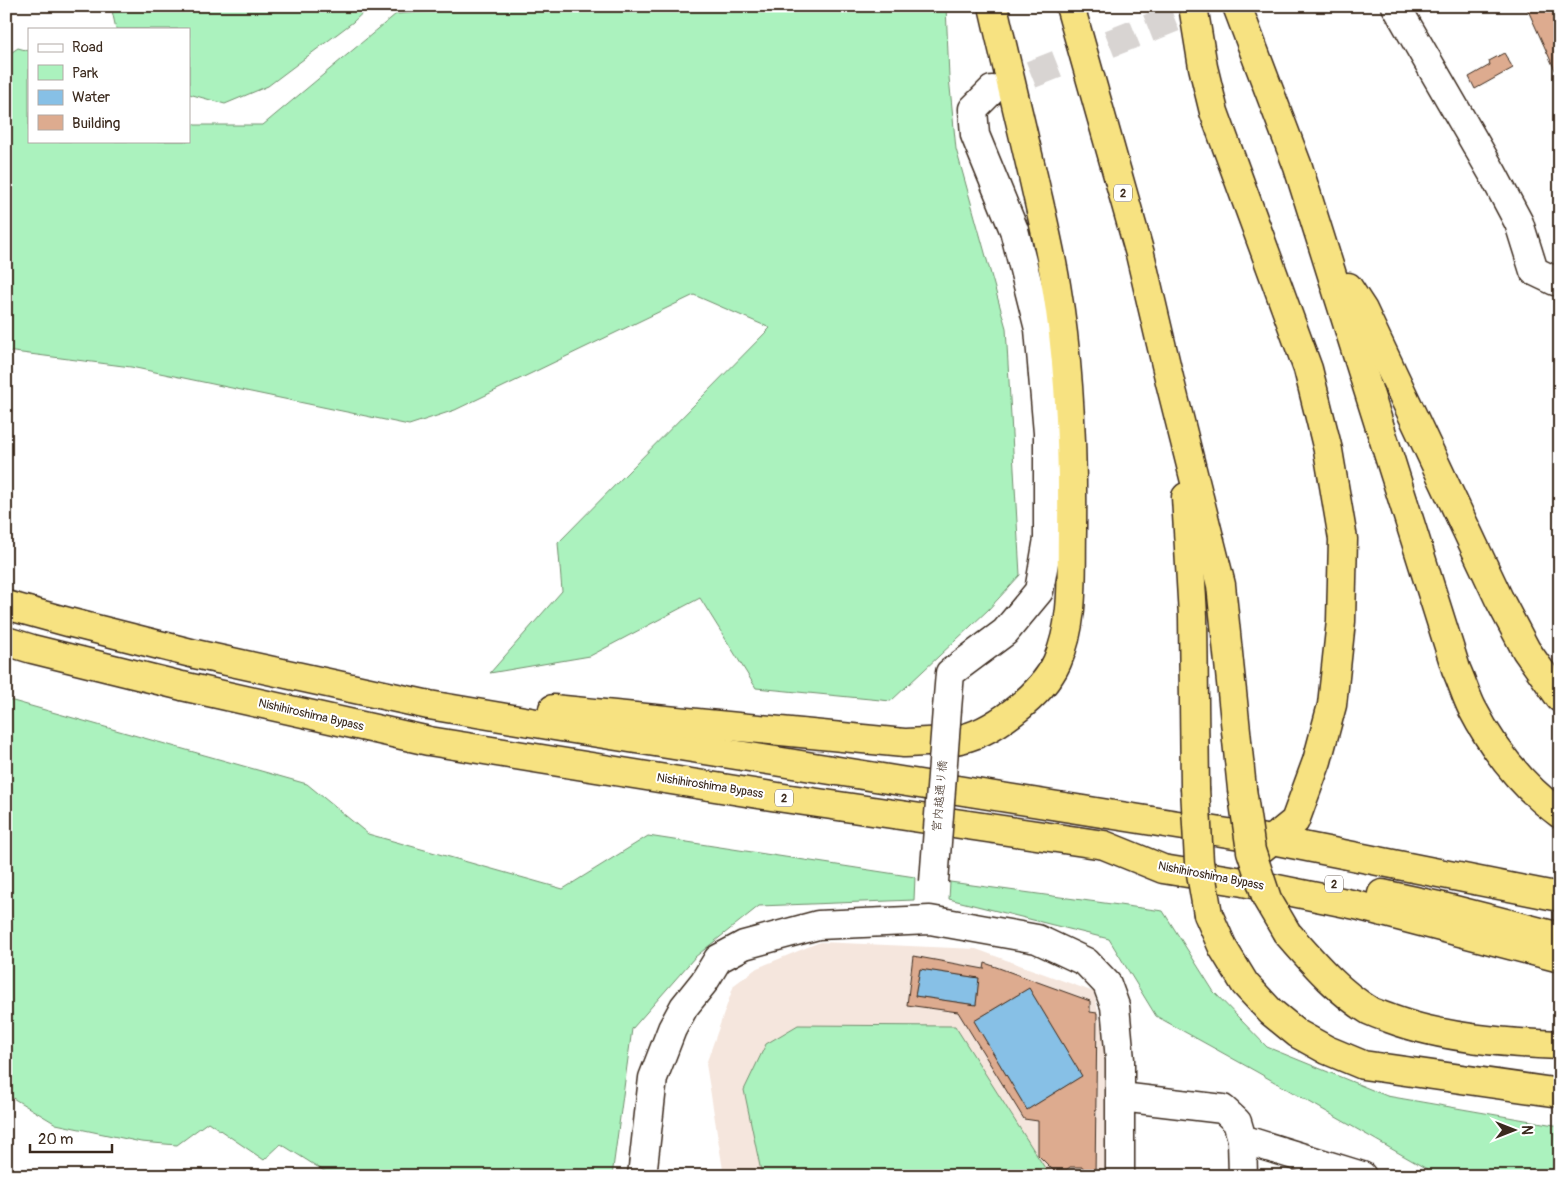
<svg xmlns="http://www.w3.org/2000/svg" width="1566" height="1182" font-family="Pangolin,'Klee One',sans-serif">
  <style>
    .built { fill: #f5e6dd }
    .green { fill: #abf2be; stroke: #738e6e }
    .water { fill: #87c0e6; stroke: #698496 }
    .building { fill: #ddab8f; stroke: #3b2a1e; fill-rule: evenodd }
    .lines { fill: none; stroke-linecap: round; stroke-linejoin: round }
    .minor-tunnel { stroke: #d8d4d2; stroke-width: 28; stroke-dasharray: 28 14; stroke-linecap: butt }
    .minor-casing { stroke: #3b2a1e; stroke-width: 31 }
    .highway-casing { stroke: #3b2a1e; stroke-width: 31 }
    .minor { stroke: #fff; stroke-width: 28 }
    .highway { stroke: #f7e281; stroke-width: 28 }
    .minor-bridge-casing { stroke: #3b2a1e; stroke-width: 31; stroke-linecap: butt }
    .highway-bridge-casing { stroke: #3b2a1e; stroke-width: 31; stroke-linecap: butt }
    .minor-bridge { stroke: #fff; stroke-width: 28 }
    .highway-bridge { stroke: #f7e281; stroke-width: 28 }
    .labels { text-anchor: middle; dominant-baseline: central; stroke-width: 4; stroke-linejoin: round; paint-order: stroke }
    .shield { fill: #fff; stroke: #766a62; stroke-width: 1 }
    .shield-label { font-size: 11px; font-weight: bold; fill: #3b2a1e }
    .street-label { font-size: 12px; fill: #3b2a1e; stroke: #fff }
  </style>
  <rect width="100%" height="100%" fill="#fff"/>
  <filter id="ink" filterUnits="userSpaceOnUse"><feTurbulence type="fractalNoise" baseFrequency=".02" numOctaves="2"/><feDisplacementMap in="SourceGraphic" scale="10" xChannelSelector="R" yChannelSelector="G"/><feConvolveMatrix kernelMatrix="1 2 1 2 8 2 1 2 1" color-interpolation-filters="sRGB"/></filter>
  <g filter="url(#ink)">
    <polygon class="built" points="820,942 976,949 1094,992 1108,1058 1106,1176 724,1176 706,1064 734,985 757,968"/>
    <g class="green">
      <polygon points="111,6 370,6 353,22 268,86 225,104 189,94 189,29 116,29"/>
      <polygon points="505,6 946,6 949,77 956,149 1006,328 1020,575 988,610 891,701 756,688 700,598 590,656 490,673 562,591 558,543 770,328 694,295 455,410 409,425 131,367 6,351 6,56 18,48 29,51 29,141 189,141 189,122 195,125 263,125 396,14"/>
      <polygon points="6,699 307,784 368,834 563,889 648,836 915,877 914,900 759,906 695,957 632,1029 612,1176 332,1176 281,1144 264,1160 208,1122 177,1145 141,1142 56,1124 6,1094"/>
      <polygon points="950,882 1163,911 1214,992 1267,1047 1387,1096 1560,1126 1560,1176 1439,1176 1257,1072 1156,1016 1109,939 949,899"/>
      <polygon points="798,1025 955,1026 1050,1176 762,1176 744,1090 766,1044"/>
    </g>
    <g class="water">
      <polygon points="920,969 979,978 976,1005 915,996"/>
      <polygon points="1029,988 1082,1076 1027,1110 974,1021"/>
    </g>
    <g class="building">
      <polygon points="1526,6 1560,6 1560,81"/>
      <polygon points="1504,53 1513,68 1475,89 1469,77 1490,65 1489,61"/>
      <polygon points="1555,129 1560,130 1560,157"/>
      <path d="M913,956l71,13 1,-6 105,38v11l7,1 -2,163h-12v-9h-13l-4,3 -12,1 -16,-16v-34l-14,-2 -66,-107 -51,-7zM920,969l59,9 -3,27 -61,-9zM1029,988l53,88 -55,34 -53,-89z"/>
    </g>
    <g class="lines">
      <polyline class="minor-tunnel" points="992,90 1205,6"/>
      <defs>
        <g id="minor">
          <polyline points="1396,6 1493,174 1519,223 1534,271 1555,281 1560,281"/>
          <polyline points="947,709 950,673 1005,632 1039,591 1048,539 1048,433 1039,329 1014,230 975,135 973,109 992,90"/>
          <polyline points="1121,1097 1223,1109 1237,1122 1242,1139 1362,1176"/>
          <polyline points="1242,1139 1243,1176"/>
          <polyline points="642,1176 653,1078 672,1029 684,1007 704,982 718,959 744,945 818,925 930,920 1037,939 1086,962 1107,984 1115,1006 1120,1060 1120,1176"/>
        </g>
        <g id="highway">
          <polyline points="1070,6 1140,254 1170,382 1221,585 1242,789"/>
          <polyline points="1193,6 1203,67 1214,112 1308,369 1328,450 1343,539 1341,621 1332,705 1317,761 1295,821 1262,848"/>
          <path d="M1237,6l61,161 158,502c6,13 10,27 16,39 21,41 50,78 88,106"/>
          <polyline points="1348,287 1363,310 1499,599 1526,650 1560,698"/>
          <polyline points="1186,497 1193,616 1195,788"/>
          <polyline points="6,605 68,622 195,654 429,705 548,725 1272,840 1560,897"/>
          <polyline points="6,641 32,649 182,686 429,741 784,798 1104,845 1163,869 1243,882 1356,905 1560,958"/>
          <path d="M553,709l351,34c16,-1 34,-1 51,-3 36,-5 87,-45 102,-78 18,-40 14,-88 15,-131 1,-83 -2,-164 -16,-246 -6,-37 -15,-73 -23,-109 -13,-56 -27,-113 -40,-170"/>
          <polyline points="1382,894 1443,907 1560,937"/>
          <polyline points="1208,914 1223,948 1245,984 1271,1012 1298,1034 1327,1050 1363,1065 1560,1093"/>
          <path d="M1287,933c25,28 50,58 83,78 6,3 14,5 21,8 51,19 114,24 169,26"/>
        </g>
      </defs>
      <use href="#minor" class="minor-casing"/>
      <use href="#highway" class="highway-casing"/>
      <use href="#minor" class="minor"/>
      <use href="#highway" class="highway"/>
      <defs>
        <polyline id="minor-bridge" points="934,882 947,709"/>
        <g id="highway-bridge">
          <polyline points="1195,788 1199,862 1208,914"/>
          <polyline points="1242,789 1251,851 1267,899 1287,933"/>
        </g>
      </defs>
      <use href="#minor-bridge" class="minor-bridge-casing"/>
      <use href="#highway-bridge" class="highway-bridge-casing"/>
      <use href="#minor-bridge" class="minor-bridge"/>
      <use href="#highway-bridge" class="highway-bridge"/>
    </g>
  </g>
  <g class="labels">
    <g class="shield">
      <rect x="1114" y="184.5" width="18" height="17" rx="4"/>
      <rect x="775" y="789.5" width="18" height="17" rx="4"/>
      <rect x="1325" y="875.5" width="18" height="17" rx="4"/>
    </g>
    <g class="shield-label">
      <text x="1123" y="193">2</text>
      <text x="784" y="798">2</text>
      <text x="1334" y="884">2</text>
    </g>
    <g class="street-label">
      <text transform="translate(311 715) rotate(13)">Nishihiroshima Bypass</text>
      <text transform="translate(710 786) rotate(9)">Nishihiroshima Bypass</text>
      <text transform="translate(940 796) rotate(-85)">宮内越通り橋</text>
      <text transform="translate(1211 876) rotate(11)">Nishihiroshima Bypass</text>
    </g>
  </g>
  <rect width="1566" height="1182" fill="none" stroke="#fff" stroke-width="25"/>
  <rect x="12" y="12" width="1541" height="1157" fill="none" stroke="#3b2a1e" stroke-width="2" filter="url(#ink)"/>
  <rect x="28" y="28" width="162" height="115" fill="#ffffff" stroke="#b1aaa5"/>
  <rect x="38" y="44" width="25" height="8" fill="#ffffff" stroke="#b1aaa5"/>
  <text x="72" y="52" font-size="15" fill="#3b2a1e">Road</text>
  <rect x="38" y="65" width="25" height="15" fill="#abf2be" stroke="#b1aaa5"/>
  <text x="72" y="78" font-size="15" fill="#3b2a1e">Park</text>
  <rect x="38" y="90" width="25" height="15" fill="#87c0e6" stroke="#b1aaa5"/>
  <text x="72" y="102" font-size="15" fill="#3b2a1e">Water</text>
  <rect x="38" y="115" width="25" height="15" fill="#ddab8f" stroke="#b1aaa5"/>
  <text x="72" y="128" font-size="15" fill="#3b2a1e">Building</text>
  <g transform="translate(1514 1130) rotate(90)" stroke="#ffffff" stroke-width="4" paint-order="stroke">
  <path d="M0-4L9 19L0 12L-9 19Z" fill="#3b2a1e"/>
  <text y="-8" font-size="14" font-weight="bold" text-anchor="middle" fill="#3b2a1e">N</text>
  </g>
  <path d="M30 1144v8h82v-8" fill="none" stroke="#3b2a1e" stroke-width="2.5"/>
  <text x="38" y="1144" font-size="15" fill="#3b2a1e" stroke="#ffffff" stroke-width="4" paint-order="stroke">20 m</text>
</svg>
